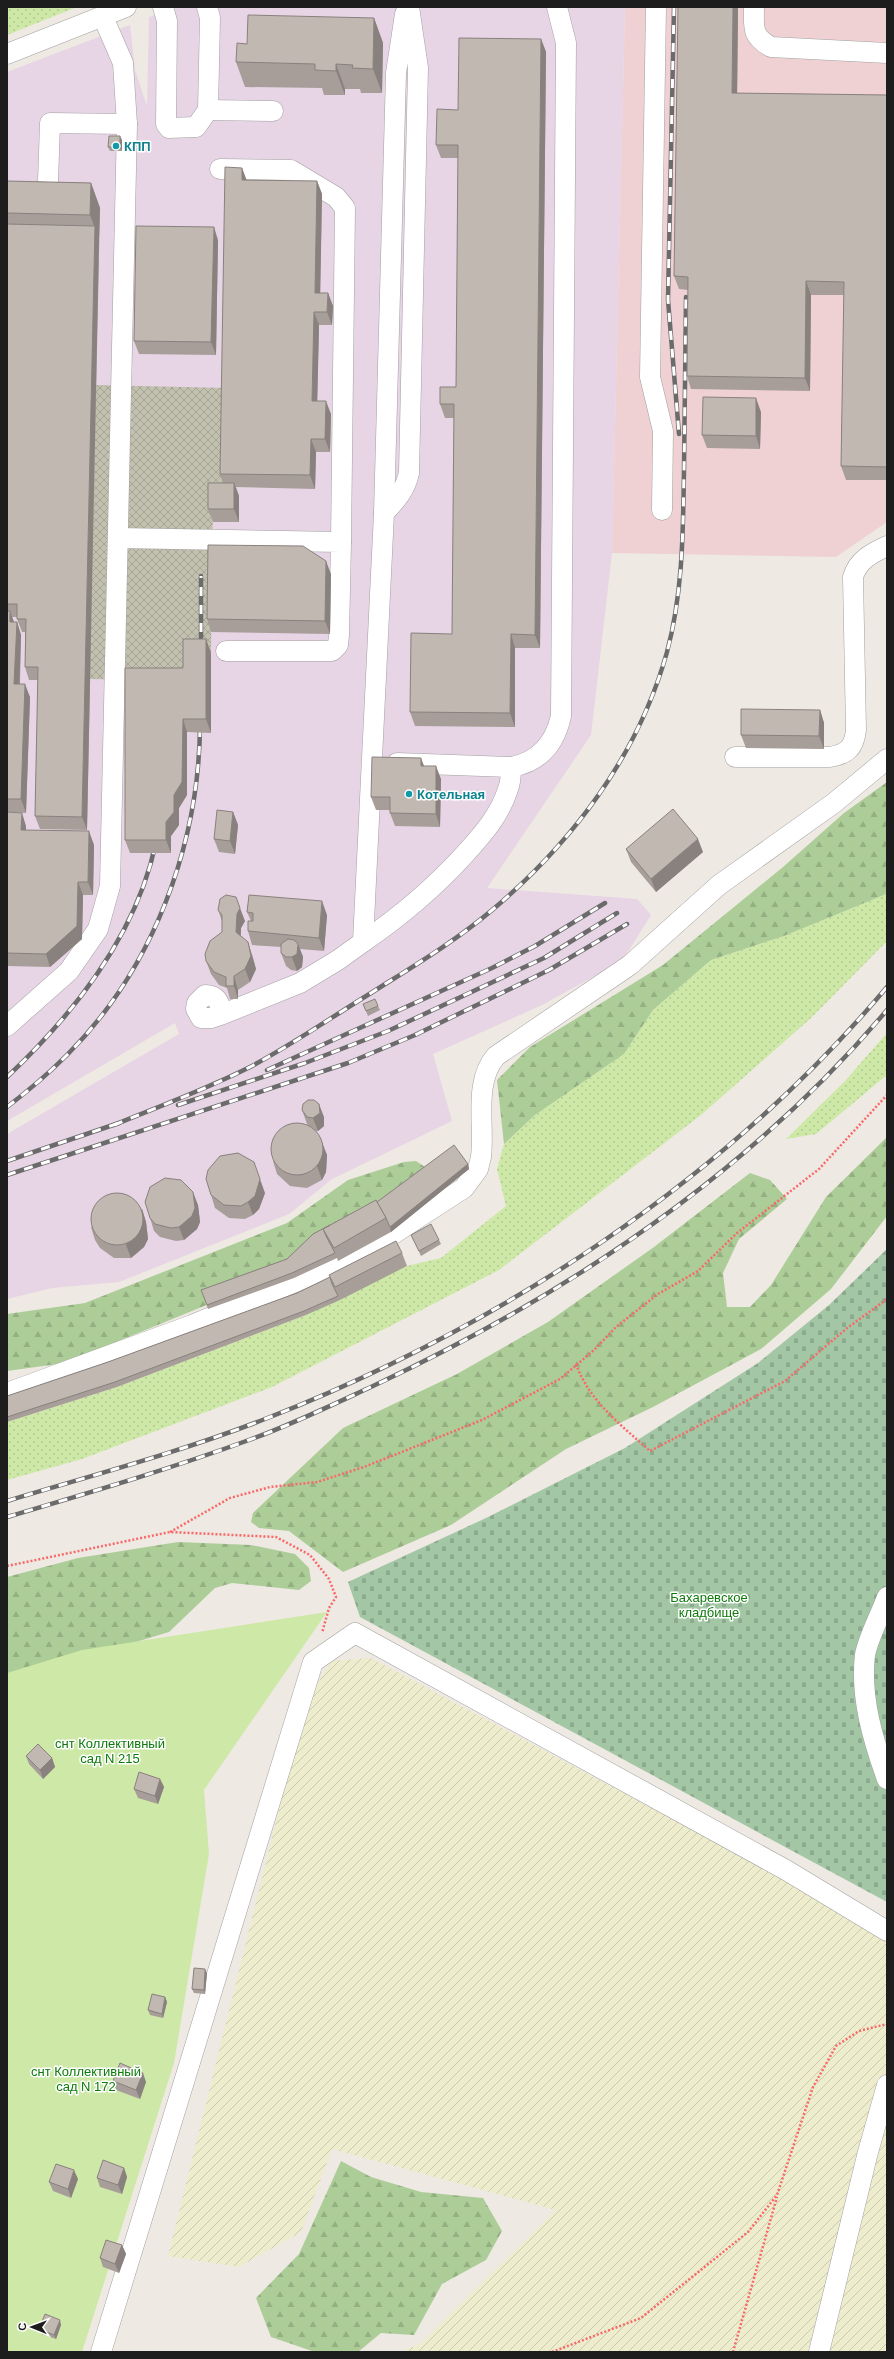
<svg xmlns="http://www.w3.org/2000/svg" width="894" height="2359" font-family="Arial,sans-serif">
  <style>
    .commercial { fill: #efd1d3 }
    .industrial { fill: #e7d4e5 }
    .construction { fill: url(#construction-cross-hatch) }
    .farmland { fill: url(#farmland-furrows) }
    .grass { fill: url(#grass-dots) }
    .forest { fill: url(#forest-firs) }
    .cemetery { fill: url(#cemetery-stones) }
    .garden { fill: #cee9a7 }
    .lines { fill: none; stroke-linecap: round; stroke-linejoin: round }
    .minor-casing { stroke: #a1a1a1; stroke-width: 21 }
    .path { stroke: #f96868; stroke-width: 2.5; stroke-dasharray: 2 2; stroke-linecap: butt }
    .minor { stroke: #fff; stroke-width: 20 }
    .rail-casing { stroke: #6b6b6b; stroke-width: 4.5 }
    .rail { stroke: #fff; stroke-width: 3; stroke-dasharray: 9; stroke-linecap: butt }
    .wall { fill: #a79e99 }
    .shaded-wall { fill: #88817d }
    .building { fill: #c2b8b2; stroke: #88817d }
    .culture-dot { fill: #0f9aa8; stroke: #fff; stroke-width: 1.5 }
    .labels { text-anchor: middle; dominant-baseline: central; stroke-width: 3; stroke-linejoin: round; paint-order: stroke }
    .culture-label { font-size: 13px; font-weight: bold; fill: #0d838f; stroke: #fff; text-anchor: start }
    .park-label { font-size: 13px; fill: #0d7a0b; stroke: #fff }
  </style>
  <defs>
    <pattern id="construction-cross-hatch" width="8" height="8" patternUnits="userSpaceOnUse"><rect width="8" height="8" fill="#c2c0ae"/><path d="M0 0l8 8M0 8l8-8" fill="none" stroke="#a6a595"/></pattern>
    <pattern id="farmland-furrows" width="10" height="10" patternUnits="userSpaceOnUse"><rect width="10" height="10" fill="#edeccd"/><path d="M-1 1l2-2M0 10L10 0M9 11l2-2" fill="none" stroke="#cbcab0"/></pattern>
    <pattern id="grass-dots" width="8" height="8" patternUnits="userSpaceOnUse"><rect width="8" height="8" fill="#cee9a7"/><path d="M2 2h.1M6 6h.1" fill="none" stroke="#b0c78f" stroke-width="1.8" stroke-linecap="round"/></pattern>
    <pattern id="forest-firs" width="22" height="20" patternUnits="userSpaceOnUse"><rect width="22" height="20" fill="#accd97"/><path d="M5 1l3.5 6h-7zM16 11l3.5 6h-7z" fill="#94b082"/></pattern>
    <pattern id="cemetery-stones" width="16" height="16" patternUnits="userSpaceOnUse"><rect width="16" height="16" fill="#a3c7a5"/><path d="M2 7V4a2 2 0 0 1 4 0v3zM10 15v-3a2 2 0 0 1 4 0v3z" fill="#8caa8e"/></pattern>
  </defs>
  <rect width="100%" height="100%" fill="#eee9e2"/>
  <polygon class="commercial" points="625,7 887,7 887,522 836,557 612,553"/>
  <polygon class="industrial" points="180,7 625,7 612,553 591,735 487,888 637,899 651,915 622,961 542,1005 433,1054 452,1121 332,1179 289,1214 119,1282 52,1288 7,1299 7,1134 179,1034 175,1023 7,1121 7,72 130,25 135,70 147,106 149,17"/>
  <polygon class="construction" points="96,385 226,388 224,487 213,496 211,653 188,681 90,679"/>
  <polygon class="farmland" points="371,1658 887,1934 887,2352 401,2352 420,2344 556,2210 332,2149 301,2232 239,2267 168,2256 305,1705 331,1661"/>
  <g class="grass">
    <polygon points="7,7 77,7 7,35"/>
    <polygon points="887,891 887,941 811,1018 701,1115 499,1270 272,1387 82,1459 7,1480 7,1422 117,1387 306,1315 407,1266 441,1258 506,1206 497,1169 504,1144 535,1115 624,1054 653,1010 711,960 784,936 884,895"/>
    <polygon points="887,1033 887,1075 816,1134 786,1139 845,1081"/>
  </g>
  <g class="forest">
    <polygon points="887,782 887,891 884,895 784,936 711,960 653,1010 624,1054 535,1115 504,1144 497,1080 530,1047 663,965 783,867 844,813"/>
    <polygon points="887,1137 887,1216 831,1289 761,1349 653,1407 566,1449 451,1525 343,1572 289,1531 259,1528 251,1522 253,1513 343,1428 457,1374 548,1322 654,1247 750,1173 770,1180 787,1199 739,1239 723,1273 727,1307 750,1307 771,1285 826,1197"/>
    <polygon points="416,1161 434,1173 314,1261 65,1363 7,1371 7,1314 85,1303 287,1223 348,1180 404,1162"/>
    <polygon points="178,1542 251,1545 295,1554 309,1568 311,1581 299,1590 232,1583 215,1588 169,1632 7,1681 7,1577 78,1558"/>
    <polygon points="341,2161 371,2177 421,2192 483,2198 502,2231 486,2260 442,2284 414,2335 381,2333 358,2352 315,2352 271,2337 256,2298 299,2254"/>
  </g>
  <polygon class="cemetery" points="887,1249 887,1902 360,1617 348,1582 486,1518 625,1448 758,1363 829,1305"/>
  <polygon class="garden" points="327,1612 204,1790 209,1854 174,2063 82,2352 7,2352 7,1673 82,1650"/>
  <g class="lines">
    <defs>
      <g id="minor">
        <polyline points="163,7 167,21 166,124 169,128 196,127 208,110 210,18 207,7"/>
        <polyline points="656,7 650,377 663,431 662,510"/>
        <path d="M754,7c0,20 -3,29 17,40l116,6"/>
        <polyline points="7,54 126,7"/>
        <polyline points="208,110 273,111"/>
        <polyline points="220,169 291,170 336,197 345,208 341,542"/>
        <polyline points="48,182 50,123 127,124 123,63 103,17"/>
        <polyline points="384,513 396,73 405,14"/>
        <polyline points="118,538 341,542 339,635 338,645 332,651 226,651"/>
        <path d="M735,757h95c17,-3 24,-9 26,-27l-3,-153c5,-17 19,-24 34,-31"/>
        <path d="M397,763l114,4c29,-5 44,-24 50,-51l5,-673 -9,-36"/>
        <path d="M363,942c38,-26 71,-54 102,-88 18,-20 35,-39 43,-65 3,-7 3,-15 3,-22"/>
        <path d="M223,1014c-4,-11 -5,-19 -18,-19l-8,8 -1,6 5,9h10l12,-4 77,-31 38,-23 25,-18 21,-429c12,-13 21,-22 25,-40l9,-405 -9,-61"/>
        <polyline points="7,1026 69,971 98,929 110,886 127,124"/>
        <path d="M7,1393l185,-68 120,-50 81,-41 71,-46 14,-19 3,-12c4,-32 -8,-75 15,-101l134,-91 89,-80 115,-82 53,-44"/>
        <path d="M887,1597c-6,17 -19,41 -22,58 -5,42 8,85 22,124"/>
        <polyline points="101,2352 313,1662 355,1633 786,1870 887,1931"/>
        <polyline points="819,2352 868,2152 887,2085"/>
      </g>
    </defs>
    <use href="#minor" class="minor-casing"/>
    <g class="path">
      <path d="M576,1364c13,37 46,62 74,87l135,-70 61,-52 41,-30"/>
      <polyline points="170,1532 230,1498 270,1487 317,1482 364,1467 482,1420 560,1379 594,1350 616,1327 658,1294 698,1271 737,1233 819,1169 887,1095"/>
      <polyline points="7,1566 170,1532 276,1537 310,1555 329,1579 336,1597 329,1608 322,1633"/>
      <polyline points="552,2352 641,2318 748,2232 777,2195 813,2087 836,2046 859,2031 887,2024"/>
      <polyline points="733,2352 777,2197"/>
    </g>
    <use href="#minor" class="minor"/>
    <defs>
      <g id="rail">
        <polyline points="674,7 668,300 679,434"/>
        <polyline points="201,650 201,576"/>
        <polyline points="267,1070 492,968 535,946 605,903"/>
        <path d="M7,1077c67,-63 130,-143 149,-235"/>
        <polyline points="178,1105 305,1063 388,1031 544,958 617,913"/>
        <path d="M7,1107c21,-16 41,-33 60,-52 86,-86 133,-211 133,-333"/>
        <path d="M114,1125c46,-19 93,-36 138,-59 41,-22 80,-49 119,-73 41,-26 83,-51 120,-82 81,-68 147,-155 176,-259 16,-59 16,-121 17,-182 1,-58 1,-115 2,-173"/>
        <polyline points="7,1161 119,1123"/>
        <polyline points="7,1175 348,1063 415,1035 549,970 627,924"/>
        <path d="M7,1501c86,-26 174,-49 258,-82 235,-92 459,-238 622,-432"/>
        <path d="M7,1517c81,-24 163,-48 242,-77 42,-15 83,-35 124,-54 194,-91 375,-211 514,-376"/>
      </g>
    </defs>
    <use href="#rail" class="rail-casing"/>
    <use href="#rail" class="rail"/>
  </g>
  <g class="wall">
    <polygon points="738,7 737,93 887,95 887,480 846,480 841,466 844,295 811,295 810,391 691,389 687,376 688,290 679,289 674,276"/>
    <polygon points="374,18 383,43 382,93 361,93 360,89 345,89 345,95 324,95 322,88 245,87 236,62 247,44"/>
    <polygon points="541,39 546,52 540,648 515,648 515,727 415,726 410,712 452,634 454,418 445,418 440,404 456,387 458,158 441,158 436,145 458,110"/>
    <polygon points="122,140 122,151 110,151 108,147"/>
    <polygon points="242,168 246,180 317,181 322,194 320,293 328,293 333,306 332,325 319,325 317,401 331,414 330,452 316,452 315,489 236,487 239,496 239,522 213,522 208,509 223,483 220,474"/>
    <polygon points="7,181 91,183 100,208 87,830 40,829 35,816 38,680 29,680 25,667 25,632 22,632 17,619 17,617 12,617 14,622 17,622 21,635 20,684 30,697 26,813 7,812"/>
    <polygon points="218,240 216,355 139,354 134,341"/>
    <polygon points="761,412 760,449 707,448 702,435"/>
    <polygon points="331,574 330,634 211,632 207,619"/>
    <polygon points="206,639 211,653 211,733 187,732 187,795 179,808 179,825 171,836 171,853 130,853 125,840 183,668"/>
    <polygon points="820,710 824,723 824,749 746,748 741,735"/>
    <polygon points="424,766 441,779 440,827 395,826 390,813 390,810 376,810 371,797"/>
    <polygon points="7,812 26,826 26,830 94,845 93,895 83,895 82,939 50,967 7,966"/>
    <polygon points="233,812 238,825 235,854 219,852 214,839"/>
    <polygon points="626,849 703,852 656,892 631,862"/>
    <polygon points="218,910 245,921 241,928 241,936 252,955 256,969 250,982 238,990 238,999 230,999 227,988 219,985 211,974 206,961 222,932 222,921"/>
    <polygon points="247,912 327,915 324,951 300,949 303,957 302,967 297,971 291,970 286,966 281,953 281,947 252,945 248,931 251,921"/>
    <polygon points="363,1004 378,1006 380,1010 368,1016"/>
    <polygon points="302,1110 324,1117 324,1126 318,1131 314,1131 327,1155 326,1172 322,1180 307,1188 290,1186 277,1174 273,1161 310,1128 307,1124"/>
    <polygon points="468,1164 469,1169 391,1232 338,1261 337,1258 294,1278 208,1309 201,1290 287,1259 313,1234 377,1202"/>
    <polygon points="265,1193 259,1209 253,1215 245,1219 229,1218 215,1208 211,1195"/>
    <polygon points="198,1205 200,1222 197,1229 184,1240 176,1241 160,1237 154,1231 150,1218"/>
    <polygon points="142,1209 146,1222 148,1239 144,1247 131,1258 114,1258 100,1248 95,1240 91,1227"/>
    <polygon points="411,1235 439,1240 441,1244 421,1256"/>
    <polygon points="402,1253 407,1266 340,1300 306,1315 117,1387 7,1422 7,1396 108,1362 297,1293 330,1277"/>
    <polygon points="26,1756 52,1758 55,1767 43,1779 29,1764"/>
    <polygon points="160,1779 164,1787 158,1804 138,1798 134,1789"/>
    <polygon points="207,1973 205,1994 194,1993 192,1989"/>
    <polygon points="165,1997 167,2002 163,2018 150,2015 148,2010"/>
    <polygon points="113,2081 146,2082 140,2099 116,2090"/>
    <polygon points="124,2168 127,2177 122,2194 100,2187 97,2178"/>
    <polygon points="78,2179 71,2198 53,2191 49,2182"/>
    <polygon points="122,2245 126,2254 119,2273 103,2267 100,2258"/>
    <polygon points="61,2325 56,2339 41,2334 39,2329"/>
  </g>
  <g class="shaded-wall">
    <polygon points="733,7 738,7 737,106 732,93"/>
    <polygon points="374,18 383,43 382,93 373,69"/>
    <polygon points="541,39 546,52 540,648 535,635"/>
    <polygon points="336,64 345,89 345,95 336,71"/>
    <polygon points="120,136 122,140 122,151 120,147"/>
    <polygon points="242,168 247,181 242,180"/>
    <polygon points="317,181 322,194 320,306 315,293"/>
    <polygon points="91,183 100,208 99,239 90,215"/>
    <polygon points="95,226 99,239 87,830 82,817"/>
    <polygon points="214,227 218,240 216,355 211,342"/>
    <polygon points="806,281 811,295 810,391 805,378"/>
    <polygon points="328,293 333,306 332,325 327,312"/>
    <polygon points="314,312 319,325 317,414 312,401"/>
    <polygon points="756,398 761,412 760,449 756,436"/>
    <polygon points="326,401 331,414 330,452 325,439"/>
    <polygon points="311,439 316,452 315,489 310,475"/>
    <polygon points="234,483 239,496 239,522 234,509"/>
    <polygon points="326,561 331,574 330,634 325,621"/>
    <polygon points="10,611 15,625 10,622"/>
    <polygon points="17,622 21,635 19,697 14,684"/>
    <polygon points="511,634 515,648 515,727 510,713"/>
    <polygon points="206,639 211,653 211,733 206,719"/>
    <polygon points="25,684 30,697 26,813 21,799"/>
    <polygon points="820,710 824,723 824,749 819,736"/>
    <polygon points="183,719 187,732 187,795 179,808 179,825 171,836 171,853 166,840 166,822 174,795"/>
    <polygon points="421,758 426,771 421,766"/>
    <polygon points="436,766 441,779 440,827 436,814"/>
    <polygon points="233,812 238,825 235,854 230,841"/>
    <polygon points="22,813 26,826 26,843 21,830"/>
    <polygon points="89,831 94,845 93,895 88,882"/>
    <polygon points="698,839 703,852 656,892 651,879"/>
    <polygon points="78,882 83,895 82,939 50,967 46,954"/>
    <polygon points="322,901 327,915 324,951 319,938"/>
    <polygon points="240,908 245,921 241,928 240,945 236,932 237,914"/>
    <polygon points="248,942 252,955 256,969 250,982 245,969"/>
    <polygon points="298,944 303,957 302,967 297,971 292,957"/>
    <polygon points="234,976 238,990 238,999 234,986"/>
    <polygon points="319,1104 324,1117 324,1126 318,1131 313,1118"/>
    <polygon points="322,1142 327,1155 326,1172 322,1180 317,1166"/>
    <polygon points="468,1164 469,1169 391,1232 390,1227"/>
    <polygon points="260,1179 265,1193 259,1209 253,1215 248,1202"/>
    <polygon points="193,1192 198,1205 200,1222 197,1229 184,1240 179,1227"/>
    <polygon points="142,1209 146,1222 148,1239 144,1247 131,1258 126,1245"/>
    <polygon points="52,1758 55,1767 43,1779 40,1770"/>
    <polygon points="160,1779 164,1787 158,1804 155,1796"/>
    <polygon points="205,1969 207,1973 205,1994 204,1990"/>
    <polygon points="165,1997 167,2002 163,2018 162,2014"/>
    <polygon points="143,2073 146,2082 140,2099 136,2090"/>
    <polygon points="124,2168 127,2177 122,2194 118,2185"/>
    <polygon points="74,2170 78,2179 71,2198 68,2189"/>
    <polygon points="122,2245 126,2254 119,2273 115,2264"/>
    <polygon points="60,2320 61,2325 56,2339 54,2335"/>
  </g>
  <g class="building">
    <polygon points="678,7 733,7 732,93 887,95 887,467 841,466 844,282 806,281 805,378 687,376 688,277 674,276"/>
    <polygon points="248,15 374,18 373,69 352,68 353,65 336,64 336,71 315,70 315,64 236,62 237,43 247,44"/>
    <polygon points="459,38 541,39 535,635 511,634 510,713 410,712 411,633 452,634 454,404 440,404 440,387 456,387 458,145 436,145 437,109 458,110"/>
    <polygon points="109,136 120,136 120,147 108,147"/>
    <polygon points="225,167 242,168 242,180 317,181 315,293 328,293 327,312 314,312 312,401 326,401 325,439 311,439 310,475 220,474"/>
    <polygon points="7,181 91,183 90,215 7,213"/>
    <polygon points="7,224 95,226 82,817 35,816 38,667 25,667 26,619 17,619 17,604 7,604"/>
    <polygon points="136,226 214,227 211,342 134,341"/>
    <polygon points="703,397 756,398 756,436 702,435"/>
    <rect x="208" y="483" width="26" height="26"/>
    <polygon points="208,545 303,546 326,561 325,621 207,619"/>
    <polygon points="7,611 10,611 10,622 17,622 14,684 25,684 21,799 7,799"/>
    <polygon points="183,639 206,639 206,719 183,719 182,782 174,795 174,812 166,822 166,840 125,840 125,668 183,668"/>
    <polygon points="741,709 820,710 819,736 741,735"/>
    <polygon points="372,757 421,758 421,766 436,766 436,814 390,813 390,797 371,797"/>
    <polygon points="673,809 698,839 651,879 626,849"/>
    <polygon points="217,810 233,812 230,841 214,839"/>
    <polygon points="7,812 22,813 21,830 89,831 88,882 78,882 77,926 46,954 7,953"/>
    <polygon points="226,895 236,897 240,908 237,914 236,932 248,942 251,956 245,969 234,976 234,986 226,986 226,977 214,972 206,961 205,954 210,941 222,932 222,915 218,910 220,899"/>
    <polygon points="249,895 322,901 319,938 248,931 248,921 253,921 253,913 247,912"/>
    <polygon points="288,939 294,940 298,944 297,954 292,957 286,957 281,953 281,944"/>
    <polygon points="375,999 378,1006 366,1011 363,1004"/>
    <polygon points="308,1100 314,1100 319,1104 320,1113 313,1118 307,1117 302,1110 303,1104"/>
    <circle cx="297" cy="1149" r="26"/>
    <polygon points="454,1145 468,1164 390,1227 386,1218 377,1202"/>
    <polygon points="238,1153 254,1162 260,1179 255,1196 248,1202 241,1206 224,1205 211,1195 206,1179 208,1170 220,1156"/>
    <polygon points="165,1178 181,1180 193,1192 195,1208 192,1216 179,1227 171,1228 155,1224 150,1218 145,1202 150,1187"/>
    <circle cx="117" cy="1219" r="26"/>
    <polygon points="376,1200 386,1218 334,1248 323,1229"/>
    <polygon points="431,1224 439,1240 419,1251 411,1235"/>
    <polygon points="330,1225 323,1229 327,1238 335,1253 292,1273 207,1305 201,1290 287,1259 313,1234"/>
    <polygon points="396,1241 402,1253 335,1287 329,1275"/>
    <polygon points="330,1277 332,1284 338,1296 304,1311 115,1382 7,1417 7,1396 108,1362 297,1293"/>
    <polygon points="38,1744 52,1758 40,1770 26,1756"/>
    <polygon points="139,1772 160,1779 155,1796 134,1789"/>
    <polygon points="194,1968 205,1969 204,1990 192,1989"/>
    <polygon points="152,1994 165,1997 162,2014 148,2010"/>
    <polygon points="120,2063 143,2073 136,2090 113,2081"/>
    <polygon points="103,2160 124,2168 118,2185 97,2178"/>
    <polygon points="56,2164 74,2170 68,2189 49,2182"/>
    <polygon points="106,2240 122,2245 115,2264 100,2258"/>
    <polygon points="45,2314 60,2320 54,2335 39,2329"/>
  </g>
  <g class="culture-dot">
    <circle cx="116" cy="146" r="4"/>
    <circle cx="409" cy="794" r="4"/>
  </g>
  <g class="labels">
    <g class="culture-label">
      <text x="124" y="146">КПП</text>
      <text x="417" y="794">Котельная</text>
    </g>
    <g class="park-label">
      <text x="709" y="1597">Бахаревское<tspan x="709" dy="15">кладбище</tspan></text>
      <text x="110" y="1743">снт Коллективный<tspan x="110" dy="15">сад N 215</tspan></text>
      <text x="86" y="2071">снт Коллективный<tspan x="86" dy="15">сад N 172</tspan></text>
    </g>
  </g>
  <rect width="894" height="2359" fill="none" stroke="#1d1d1d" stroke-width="16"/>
  <g transform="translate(32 2327) rotate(271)" stroke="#ffffff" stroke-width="3" paint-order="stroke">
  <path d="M0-3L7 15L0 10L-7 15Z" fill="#1d1d1d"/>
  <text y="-6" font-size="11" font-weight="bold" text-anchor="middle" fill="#1d1d1d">С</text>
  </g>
</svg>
